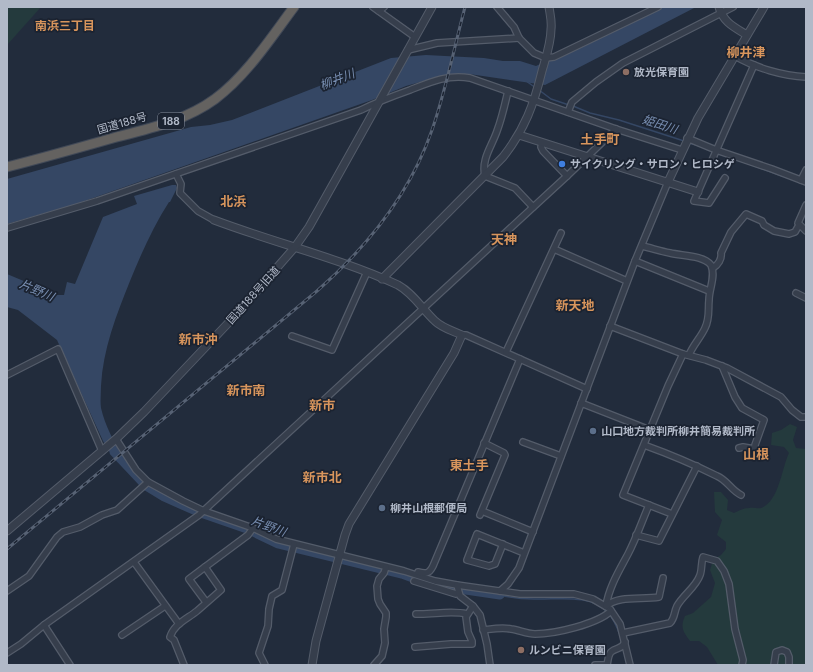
<svg xmlns="http://www.w3.org/2000/svg" width="813" height="672" font-family="Inter,'Noto Sans JP',sans-serif">
  <style>
    .green { fill: #243a3d }
    .water { fill: #354764 }
    .lines { fill: none; stroke-linecap: round; stroke-linejoin: round }
    .stream { stroke: #354764; stroke-width: 1.5 }
    .river { stroke: #354764; stroke-width: 9 }
    .minor-casing { stroke: #545c6a; stroke-width: 8 }
    .tertiary-casing { stroke: #545c6a; stroke-width: 9 }
    .trunk-casing { stroke: #414957; stroke-width: 11 }
    .minor { stroke: #363e4c; stroke-width: 5.5 }
    .tertiary { stroke: #363e4c; stroke-width: 7 }
    .trunk { stroke: #646260; stroke-width: 9 }
    .rail-casing { stroke: #576274; stroke-width: 3 }
    .rail { stroke: #1b2331; stroke-width: 1.5; stroke-dasharray: 4.5; stroke-linecap: butt }
    .education-dot { fill: #8d6e63; stroke: #1b2331; stroke-width: 1.5 }
    .shop-dot { fill: #3f7fe0; stroke: #1b2331; stroke-width: 1.5 }
    .service-dot { fill: #5c6f8a; stroke: #1b2331; stroke-width: 1.5 }
    .labels { text-anchor: middle; dominant-baseline: central; stroke-width: 3.5; stroke-linejoin: round; paint-order: stroke }
    .shield { fill: #1b2331; stroke: #848c9b; stroke-width: 1 }
    .shield-label { font-size: 10px; font-weight: bold; fill: #b1b9c8 }
    .poi-label { font-size: 11px; font-weight: bold; fill: #b1b9c8; stroke: #1b2331; text-anchor: start }
    .street-label { font-size: 11px; fill: #b1b9c8; stroke: #1b2331 }
    .neighbourhood-label { font-size: 12px; font-weight: bold; fill: #d8955c; stroke: #1b2331 }
    .water-label { font-size: 12px; font-style: italic; fill: #788eb1; stroke: #1b2331 }
    .quarter-label { font-size: 13px; font-weight: bold; fill: #d8955c; stroke: #1b2331 }
  </style>
  <rect width="100%" height="100%" fill="#222c3c"/>
  <g class="green">
    <polygon points="7,7 41,7 7,45"/>
    <path d="M790,424l7,3 -4,13 3,8 10,1v216h-88l-11,-18 -8,-6h-9c-7,-9 -10,-14 -5,-25l8,-3 18,-16 4,-14 -5,-13 3,-10 8,-5 5,-6v-7l-9,-7 5,-15 -7,-8 -1,-20h7l7,8 -1,10 7,3c4,-2 10,-5 15,-5 4,-1 9,1 12,0 18,-6 21,-41 28,-55l-5,-6 -13,-2 1,-12 9,-3z"/>
  </g>
  <g class="water">
    <polygon points="664,7 696,7 545,85 469,74 438,77 406,86 372,100 76,204 7,224 7,179 191,127 210,125 232,120 391,58 426,55 484,58 503,61 520,61 536,66"/>
    <path d="M172,185h4l1,3 -7,14h-1c-16,25 -28,52 -39,79 -14,35 -27,68 -29,105 0,7 -1,15 0,22 4,18 13,33 22,50l-4,5 -8,-9 -8,-13 -46,-101 -39,-30 -11,-3v-33l50,21h7l3,-13 8,2 28,-67 34,-13 -3,-8z"/>
  </g>
  <g class="lines">
    <g class="stream">
      <polyline points="526,81 536,88"/>
      <polyline points="539,90 551,99 569,105"/>
      <polyline points="573,106 590,113 619,120 684,141"/>
      <polyline points="689,143 703,147"/>
      <polyline points="732,158 782,176"/>
      <path d="M500,595c12,3 23,4 34,4 24,1 56,-6 74,14 6,6 9,14 12,22"/>
    </g>
    <polyline class="river" points="114,452 146,486 164,497 198,512 247,529 278,544 364,565 402,574 429,584 452,588 500,595"/>
    <defs>
      <g id="minor">
        <polyline points="373,7 415,37"/>
        <polyline points="497,7 514,27 519,38 534,53 546,58 554,57 658,7"/>
        <polyline points="379,11 384,7"/>
        <polyline points="408,50 437,43 519,38"/>
        <path d="M735,56c21,12 48,20 71,21"/>
        <path d="M508,91c-3,13 -6,27 -11,40 -5,15 -16,28 -12,45l30,12 18,19"/>
        <polyline points="568,112 572,102 596,82 623,63 733,7"/>
        <polyline points="687,138 716,150 772,169 806,182"/>
        <polyline points="542,143 541,147 543,151 567,176"/>
        <polyline points="176,174 181,184 180,193 198,211 214,220"/>
        <polyline points="725,178 709,203 694,201 754,65"/>
        <polyline points="801,180 806,170"/>
        <polyline points="806,205 798,223 806,231"/>
        <path d="M7,228l90,-27 264,-91c16,-8 32,-14 49,-20 20,-8 38,-16 60,-12l146,51 66,21"/>
        <path d="M642,246c9,2 18,5 28,7 12,3 33,2 41,12 5,11 -2,24 -2,35 -1,9 1,18 -4,28 -4,9 -12,17 -16,27"/>
        <polyline points="554,249 627,281"/>
        <polyline points="635,261 709,291"/>
        <path d="M713,268c5,-3 9,-9 8,-15l10,-21 15,-18 16,7 2,4 10,6 15,3 6,-2 4,-7"/>
        <polyline points="796,293 806,298"/>
        <polyline points="610,326 683,354 706,360 727,368 781,397 792,410 801,417 806,417"/>
        <polyline points="462,335 466,335 587,389"/>
        <polyline points="292,336 332,350 367,272"/>
        <polyline points="506,352 561,233"/>
        <polyline points="722,366 735,397 742,408 764,420 755,445 755,449 743,447 739,448"/>
        <polyline points="7,375 58,349 102,451"/>
        <polyline points="581,403 650,430"/>
        <polyline points="116,439 136,470 148,482 183,501 204,511 253,528 276,539 404,571 435,581 457,585 520,594 574,594 593,599 610,609 620,624 630,665"/>
        <polyline points="523,442 561,456"/>
        <path d="M644,445c25,9 49,19 73,31 10,4 14,14 24,19"/>
        <polyline points="482,511 533,532"/>
        <polyline points="672,514 623,495 668,386 683,354"/>
        <polyline points="480,515 505,455 504,453 484,443"/>
        <polyline points="636,535 659,541 697,466"/>
        <polyline points="503,544 495,564 489,566 467,560 477,534 524,553"/>
        <polyline points="134,562 179,624"/>
        <polyline points="205,567 189,579 206,602"/>
        <path d="M418,572c8,2 11,2 15,-6l87,-207"/>
        <polyline points="414,581 456,594 458,593"/>
        <polyline points="457,585 460,596 473,606 480,615 487,644 490,665"/>
        <polyline points="7,591 29,576 57,537 63,532 80,527 102,515 117,510 148,482"/>
        <polyline points="500,591 508,584 519,568 635,261 668,182"/>
        <path d="M606,606c3,-19 13,-35 22,-52 8,-15 14,-33 21,-49"/>
        <path d="M606,606c13,-11 36,-6 53,-9l4,-19"/>
        <path d="M416,614c17,1 33,-4 51,0"/>
        <polyline points="44,625 70,665"/>
        <path d="M483,630c9,-1 19,-3 28,-1 8,1 16,5 24,5 20,0 62,-10 76,-23"/>
        <path d="M623,633l47,-10c5,-5 4,-11 7,-17 6,-11 19,-19 23,-31 2,-5 1,-12 3,-18l14,4 7,10 5,13 6,45 8,31 -1,5"/>
        <polyline points="122,635 165,606"/>
        <polyline points="415,647 451,644 472,644 472,641 468,632 466,617 473,606"/>
        <polyline points="7,653 21,644 44,625 199,515 567,176 616,129"/>
        <path d="M184,665l-10,-25 -4,-3c4,-13 17,-18 27,-26 8,-7 16,-14 24,-21l-16,-23 43,-32 5,-7"/>
        <polyline points="265,665 259,653 268,626 269,609 272,596 282,590 294,544"/>
        <polyline points="374,665 382,656 385,643 384,629 386,617 386,613 380,604 378,599 377,586 379,579 384,573 386,567"/>
        <polyline points="595,665 607,665"/>
        <path d="M607,665c1,-4 1,-10 4,-13 5,-5 11,-2 14,-10"/>
        <polyline points="774,665 776,652 782,650 787,652 789,657 789,665"/>
      </g>
      <g id="tertiary">
        <path d="M719,7c4,15 15,20 28,28"/>
        <polyline points="519,135 698,192"/>
        <polyline points="668,182 698,118 764,7"/>
        <path d="M214,220c61,23 125,38 184,65 15,8 25,25 37,36 7,7 18,10 27,14l-8,18 -105,171 -4,11 -29,106 -4,24"/>
        <path d="M382,279l121,-122c22,-28 31,-53 39,-86 4,-14 9,-28 9,-42 1,-8 -1,-15 -2,-22"/>
        <polyline points="7,531 116,439 144,412 232,319 295,247 309,227 341,170 432,7"/>
      </g>
      <path id="trunk" d="M7,167c35,-9 71,-19 106,-29 35,-9 72,-17 102,-39 32,-24 55,-60 79,-92"/>
    </defs>
    <use href="#minor" class="minor-casing"/>
    <use href="#tertiary" class="tertiary-casing"/>
    <use href="#trunk" class="trunk-casing"/>
    <use href="#minor" class="minor"/>
    <use href="#tertiary" class="tertiary"/>
    <use href="#trunk" class="trunk"/>
    <defs>
      <path id="rail" d="M7,549l310,-258c50,-44 93,-97 115,-161 14,-40 22,-82 33,-123"/>
    </defs>
    <use href="#rail" class="rail-casing"/>
    <use href="#rail" class="rail"/>
  </g>
  <g class="education-dot">
    <circle cx="626" cy="72" r="4"/>
    <circle cx="521" cy="650" r="4"/>
  </g>
  <circle class="shop-dot" cx="562" cy="164" r="4"/>
  <g class="service-dot">
    <circle cx="593" cy="431" r="4"/>
    <circle cx="382" cy="508" r="4"/>
  </g>
  <g class="labels">
    <rect class="shield" x="158" y="113" width="26" height="16" rx="3"/>
    <g class="shield-label">
      <text x="171" y="121">188</text>
    </g>
    <g class="poi-label">
      <text x="634" y="72">放光保育園</text>
      <text x="570" y="164">サイクリング・サロン・ヒロシゲ</text>
      <text x="601" y="431">山口地方裁判所柳井簡易裁判所</text>
      <text x="390" y="508">柳井山根郵便局</text>
      <text x="529" y="650">ルンビニ保育園</text>
    </g>
    <g class="street-label">
      <text transform="translate(122 123) rotate(-16)">国道188号</text>
      <text transform="translate(253 295) rotate(-48)">国道188号旧道</text>
    </g>
    <g class="neighbourhood-label">
      <text x="65" y="25">南浜三丁目</text>
    </g>
    <g class="water-label">
      <text transform="translate(337 79) rotate(-21)">柳井川</text>
      <text transform="translate(660 124) rotate(18)">姫田川</text>
      <text transform="translate(37 290) rotate(23)">片野川</text>
      <text transform="translate(269 526) rotate(20)">片野川</text>
    </g>
    <g class="quarter-label">
      <text x="746" y="52">柳井津</text>
      <text x="600" y="139">土手町</text>
      <text x="233" y="201">北浜</text>
      <text x="504" y="239">天神</text>
      <text x="575" y="305">新天地</text>
      <text x="198" y="339">新市沖</text>
      <text x="246" y="390">新市南</text>
      <text x="322" y="405">新市</text>
      <text x="756" y="454">山根</text>
      <text x="469" y="465">東土手</text>
      <text x="322" y="477">新市北</text>
    </g>
  </g>
  <rect width="813" height="672" fill="none" stroke="#b1b9c8" stroke-width="16"/>
</svg>
